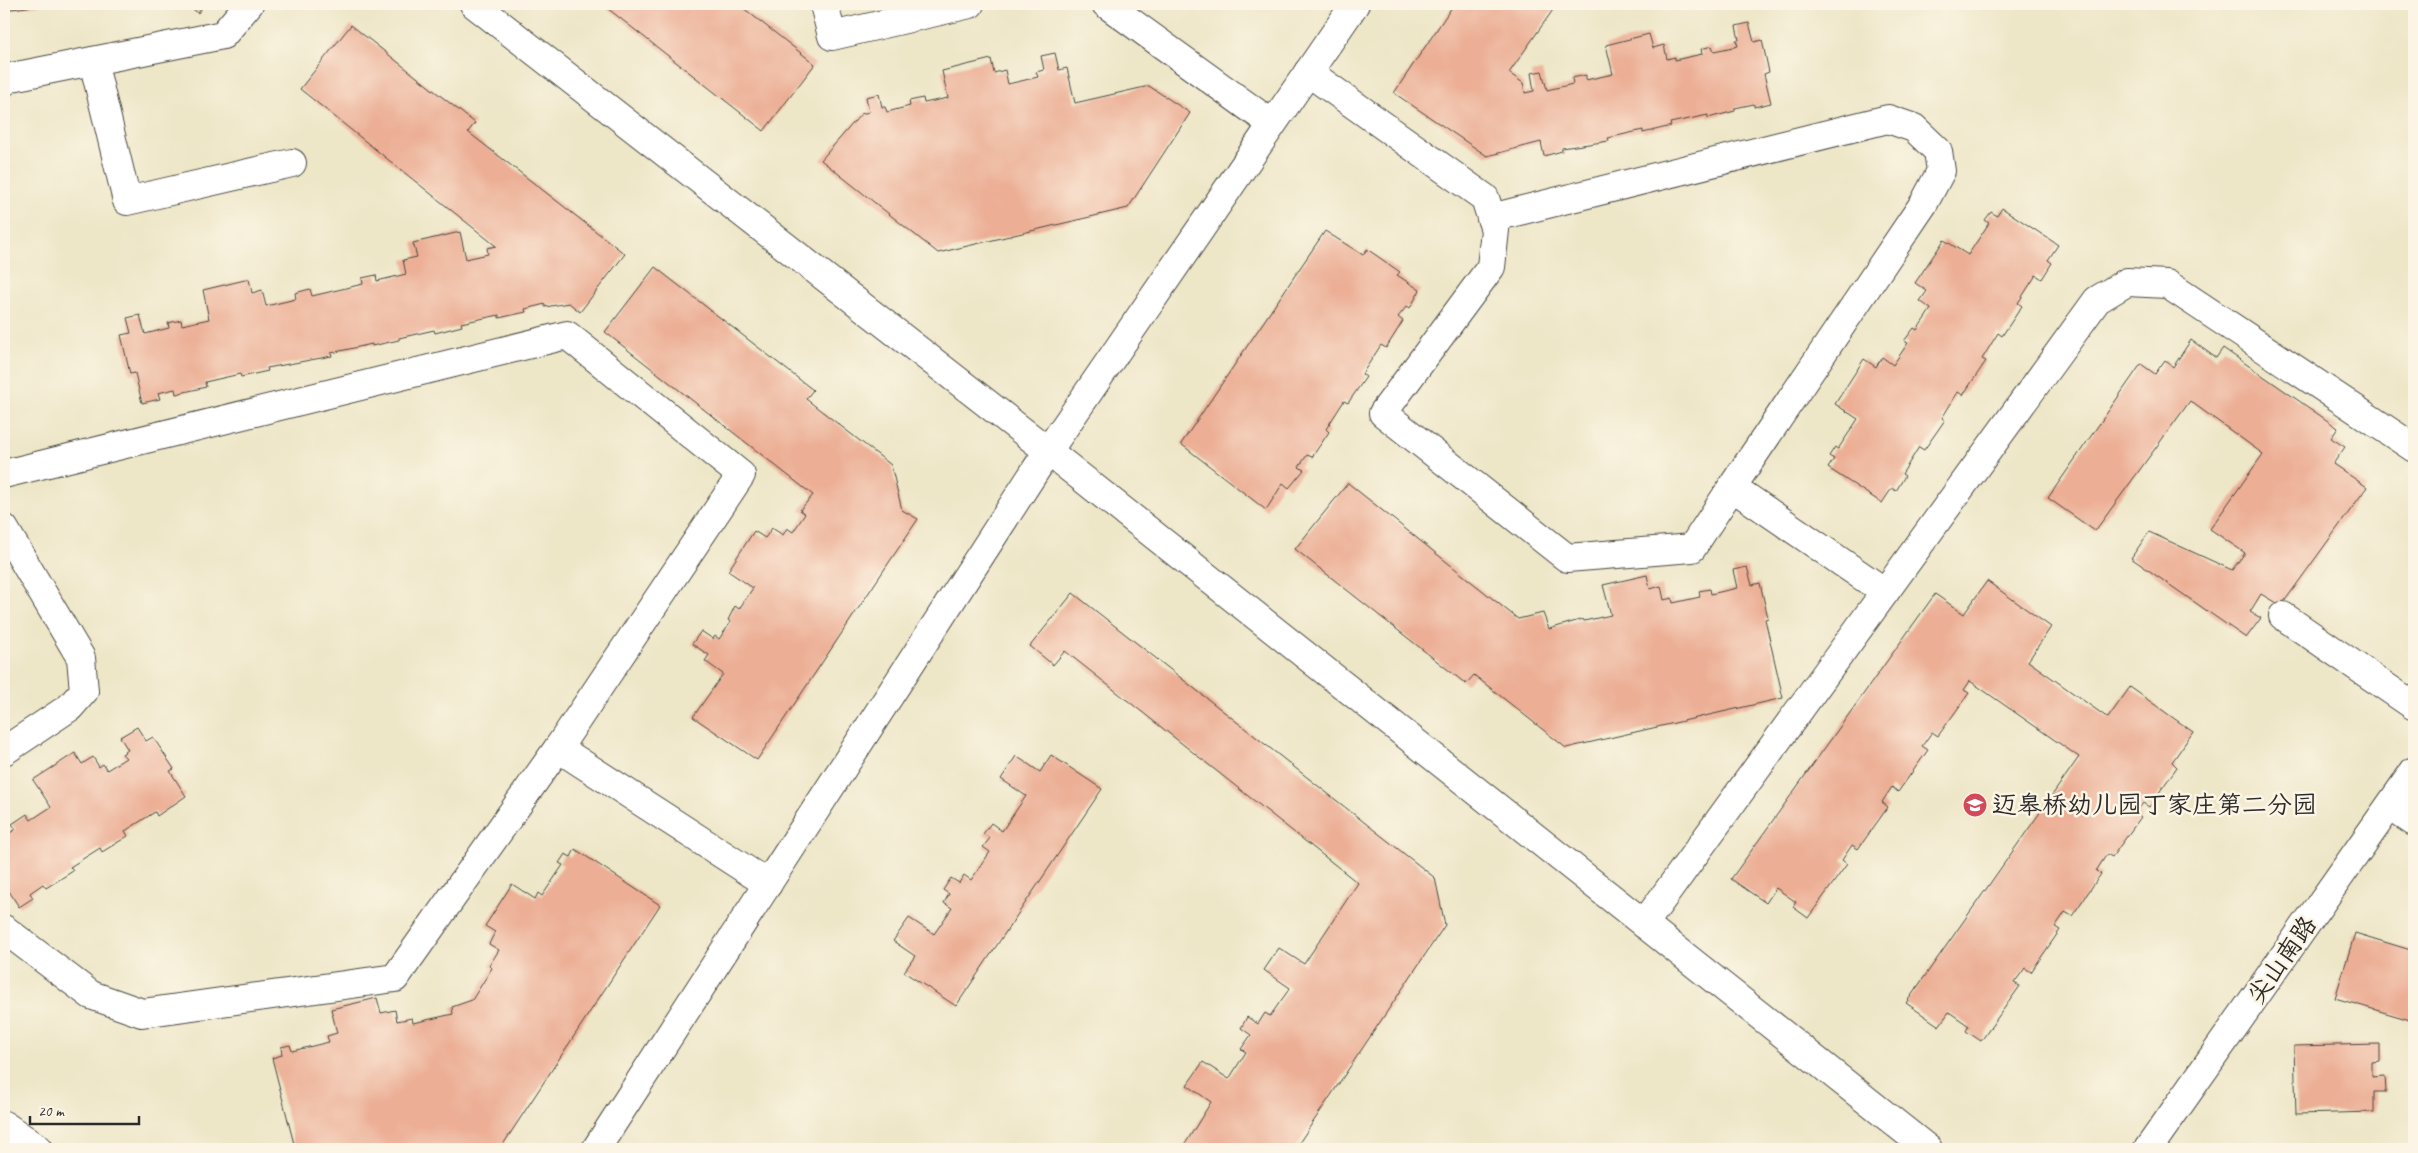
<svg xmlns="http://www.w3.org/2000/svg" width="2418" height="1153" font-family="Caveat,'LXGW WenKai TC',sans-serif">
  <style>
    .building { fill: #ecaf95 }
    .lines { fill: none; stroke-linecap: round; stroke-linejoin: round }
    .minor-casing { stroke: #484742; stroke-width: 30 }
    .minor { stroke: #fff; stroke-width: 28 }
    .labels { text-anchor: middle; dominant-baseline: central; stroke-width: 5; stroke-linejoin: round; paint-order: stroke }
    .poi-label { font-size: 25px; fill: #2b2b2b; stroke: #fcf5e5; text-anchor: start }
    .street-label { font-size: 25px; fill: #2b2b2b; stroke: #fcf5e5 }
  </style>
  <rect width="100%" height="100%" fill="#fcf5e5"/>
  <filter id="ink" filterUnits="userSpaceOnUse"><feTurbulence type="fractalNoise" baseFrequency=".02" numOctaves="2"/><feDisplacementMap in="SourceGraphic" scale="10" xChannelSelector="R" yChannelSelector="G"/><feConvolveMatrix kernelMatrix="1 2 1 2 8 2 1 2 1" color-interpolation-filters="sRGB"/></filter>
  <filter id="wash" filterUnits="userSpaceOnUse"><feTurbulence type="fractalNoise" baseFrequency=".0096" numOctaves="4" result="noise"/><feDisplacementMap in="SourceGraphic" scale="20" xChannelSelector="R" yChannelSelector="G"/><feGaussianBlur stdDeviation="1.12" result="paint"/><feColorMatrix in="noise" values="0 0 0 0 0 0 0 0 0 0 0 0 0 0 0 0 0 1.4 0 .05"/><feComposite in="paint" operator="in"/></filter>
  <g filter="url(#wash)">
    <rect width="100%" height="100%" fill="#ede6c7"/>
    <g id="blocks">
      <g class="building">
        <polygon points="4,4 42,4 42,5 4,10"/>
        <polygon points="186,4 205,4 198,13"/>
        <polygon points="602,4 738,4 815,64 764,131"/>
        <polygon points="1454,4 1557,4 1509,73 1523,83 1525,93 1534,91 1531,73 1542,71 1547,90 1573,84 1572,78 1586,75 1586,80 1613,74 1606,45 1649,34 1653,48 1664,45 1667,59 1675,57 1675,60 1702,54 1701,49 1712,46 1714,51 1738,46 1736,40 1739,40 1736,26 1749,23 1754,42 1762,40 1769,72 1764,74 1771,103 1754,107 1754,104 1735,108 1735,111 1708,118 1708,115 1670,123 1671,126 1643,133 1643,130 1608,138 1609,141 1562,148 1562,151 1544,156 1541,142 1487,156 1394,93"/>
        <polygon points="351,25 475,123 468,132 625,254 580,312 569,303 545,307 545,304 525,309 526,312 499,318 499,315 461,323 462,326 435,333 434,330 399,338 399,340 372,346 372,344 331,353 332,356 267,368 268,371 241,377 240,374 205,382 206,387 176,394 175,389 158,393 160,399 142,403 135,373 130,374 121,335 131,333 127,318 140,315 145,334 169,328 168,323 181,320 182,325 209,319 203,290 249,279 252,293 262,290 266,306 296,299 295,293 310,289 312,296 363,284 362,278 376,275 377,281 406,274 403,260 417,257 413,243 460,232 466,259 488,254 487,248 496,246 300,89"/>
        <polygon points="1055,53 1059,70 1067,68 1075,103 1149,86 1190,113 1128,208 938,253 821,160 861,114 869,112 866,97 879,94 882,107 885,107 887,112 910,106 909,101 923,98 924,103 948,98 942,71 991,59 994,73 1005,70 1008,84 1038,77 1036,72 1044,70 1041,56"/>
        <polygon points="2002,208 2058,245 2048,260 2052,263 2042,279 2036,275 2018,303 2022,306 2002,336 1998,333 1982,359 1986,361 1963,395 1958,392 1942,418 1945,420 1924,450 1919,447 1902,474 1905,476 1896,491 1892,488 1882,503 1828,468 1834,459 1829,456 1835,447 1838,449 1858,419 1835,404 1864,359 1876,367 1882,357 1893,365 1908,343 1904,341 1914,328 1917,330 1931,309 1920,301 1927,291 1915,283 1944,240 1968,255 1989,223 1985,220 1991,212 1997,216"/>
        <polygon points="1325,231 1363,255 1367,249 1400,272 1397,275 1420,290 1410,308 1407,306 1398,317 1403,321 1386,348 1381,345 1362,374 1366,377 1348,403 1344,401 1326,429 1329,432 1312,457 1307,455 1299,467 1304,470 1289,488 1283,483 1266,510 1181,444"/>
        <polygon points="655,267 813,390 806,399 891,465 902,510 918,519 757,760 693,717 723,674 705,661 709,655 692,644 701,631 713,639 715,636 719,639 731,622 728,620 735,606 739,609 753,588 728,571 754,531 765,538 772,528 783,535 787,528 793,532 805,514 800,510 813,495 605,332"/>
        <polygon points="2191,340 2216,358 2223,348 2338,428 2331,438 2345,447 2333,464 2367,487 2281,606 2261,594 2250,612 2261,618 2246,638 2131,558 2149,532 2232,570 2245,553 2210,529 2263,454 2190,401 2095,531 2048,498 2141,364 2155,374 2165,360 2173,367"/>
        <polygon points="1348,483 1518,619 1543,613 1549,629 1583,619 1584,621 1611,615 1603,585 1647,575 1650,589 1661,586 1664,600 1672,598 1673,603 1700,597 1699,591 1710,589 1711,594 1737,588 1733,570 1747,567 1752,585 1760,583 1768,618 1765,619 1783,698 1566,748 1474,675 1466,684 1295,549"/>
        <polygon points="1987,581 2051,627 2028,661 2108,718 2130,687 2193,732 2172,762 2177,767 2149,807 2143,803 2136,813 2141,817 2112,857 2107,854 2096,871 2101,874 2072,916 2065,912 2055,927 2060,930 2031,972 2025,968 2014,983 2020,986 1981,1041 1966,1031 1969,1026 1949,1012 1939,1026 1906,1003 2079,757 1970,681 1964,690 1969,693 1938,736 1932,732 1922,746 1928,750 1898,792 1892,787 1882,802 1888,807 1858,849 1852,845 1842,860 1847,864 1808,918 1793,907 1796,902 1776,888 1766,903 1731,879 1935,594 1964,614"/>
        <polygon points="1073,593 1435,878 1445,925 1295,1149 1182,1149 1211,1102 1187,1085 1203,1062 1229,1079 1246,1052 1241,1049 1251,1035 1241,1028 1247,1017 1258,1024 1265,1013 1270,1016 1290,988 1264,970 1279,948 1304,964 1358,883 1065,651 1053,665 1030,646"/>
        <polygon points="137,727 146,741 153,737 174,769 170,771 186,796 157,816 155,812 125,831 128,836 102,852 100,848 70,867 73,871 46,888 43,884 30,893 33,898 19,907 4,883 4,837 16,829 12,824 27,814 31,820 51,807 33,780 75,753 82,764 93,757 99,767 103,764 107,770 126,758 122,754 128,750 120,737"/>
        <polygon points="1051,755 1102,789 956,1006 904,972 915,956 893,941 909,918 934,934 952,908 944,903 949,894 943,890 951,878 959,883 964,875 971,880 990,852 983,847 990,838 983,834 991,823 1002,831 1026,796 1001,779 1016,756 1040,772"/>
        <polygon points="575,849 660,905 502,1146 488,1149 300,1149 294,1144 272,1058 282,1055 281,1047 290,1045 292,1051 329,1042 327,1036 337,1033 331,1009 377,998 381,1013 395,1010 397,1021 412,1018 413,1023 453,1014 452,1007 472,1000 492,968 489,966 499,950 489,944 495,932 485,926 512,884 535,899 538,893 542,896 563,865 559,863 565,854 571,857"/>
        <polygon points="2355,933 2414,951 2414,1008 2410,1020 2335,998"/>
        <polygon points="2380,1044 2380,1061 2372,1062 2372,1077 2385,1076 2386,1092 2374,1092 2374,1112 2296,1114 2294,1046"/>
      </g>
    </g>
  </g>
  <g filter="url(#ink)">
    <use href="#blocks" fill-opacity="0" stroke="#484742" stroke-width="1"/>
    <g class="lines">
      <defs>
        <g id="minor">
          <polyline points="474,4 1048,451 1928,1149"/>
          <polyline points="824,4 832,36 970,4"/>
          <polyline points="1106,4 1272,124"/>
          <polyline points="93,61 127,201 292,163"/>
          <polyline points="1308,72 1485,198 1495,230 1491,267 1383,413 1567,558 1692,548 1732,487 1885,592"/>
          <polyline points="4,82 7,78 223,35 249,4"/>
          <polyline points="1491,218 1888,119 1914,128 1938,151 1941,171 1924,203 1732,487"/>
          <polyline points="4,474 567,335 741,475 558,748"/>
          <polyline points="4,528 81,658 84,691 70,707 4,751"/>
          <polyline points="2283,616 2414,706"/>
          <polyline points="2390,806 2414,822"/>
          <polyline points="1644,924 2097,300 2127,282 2167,284 2414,448"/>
          <polyline points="4,929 91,995 142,1013 395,978 558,748 768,884"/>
          <polyline points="4,1125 39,1149"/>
          <polyline points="596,1149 1048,451 1355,4"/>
          <polyline points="2148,1149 2414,771"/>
        </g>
      </defs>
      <use href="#minor" class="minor-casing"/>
      <use href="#minor" class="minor"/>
    </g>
  </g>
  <defs>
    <symbol id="school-disc" viewBox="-11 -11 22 22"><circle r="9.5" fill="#d1495b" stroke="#fcf5e5"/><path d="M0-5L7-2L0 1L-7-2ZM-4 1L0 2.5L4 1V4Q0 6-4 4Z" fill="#fff"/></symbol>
  </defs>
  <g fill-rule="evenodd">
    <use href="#school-disc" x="1961" y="791" width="28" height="28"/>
  </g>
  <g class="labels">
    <g class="poi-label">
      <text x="1992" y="805">迈皋桥幼儿园丁家庄第二分园</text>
    </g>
    <g class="street-label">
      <text transform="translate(2282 960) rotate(-55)">尖山南路</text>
    </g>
  </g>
  <rect width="2418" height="1153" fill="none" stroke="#fcf5e5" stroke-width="20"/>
  <path d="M30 1116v8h109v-8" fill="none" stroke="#2b2b2b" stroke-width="2.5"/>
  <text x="38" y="1116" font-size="15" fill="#2b2b2b" stroke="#fcf5e5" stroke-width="4" paint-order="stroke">20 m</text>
</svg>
